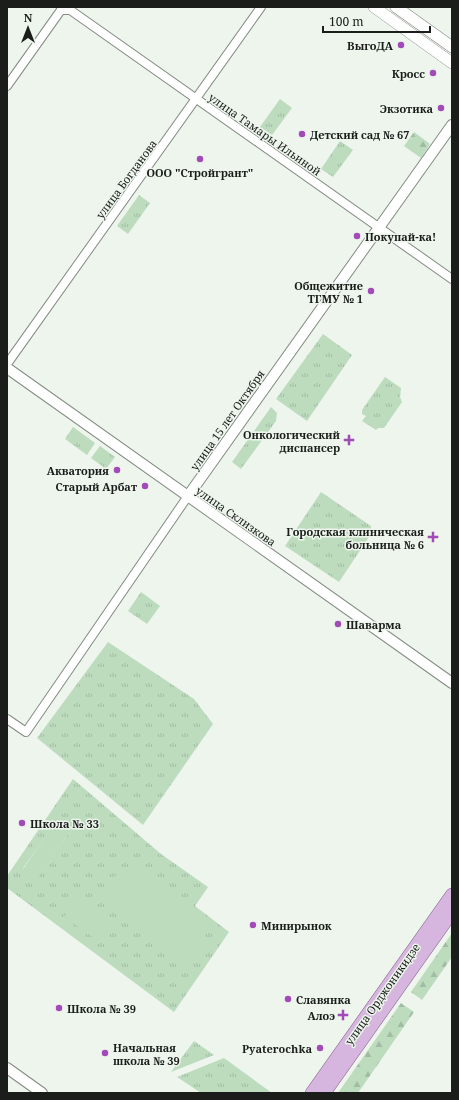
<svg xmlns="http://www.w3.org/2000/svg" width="459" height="1100" font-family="'Noto Serif',serif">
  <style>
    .grass { fill: url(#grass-tufts); fill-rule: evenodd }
    .forest { fill: url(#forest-firs) }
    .garden { fill: #bddcbe }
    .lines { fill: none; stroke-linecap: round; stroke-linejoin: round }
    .minor-casing { stroke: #848b84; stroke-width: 10 }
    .tertiary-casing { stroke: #848b84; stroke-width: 12 }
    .secondary-casing { stroke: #848b84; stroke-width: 12 }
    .primary-casing { stroke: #835f8c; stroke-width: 14 }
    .minor { stroke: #fff; stroke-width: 8 }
    .tertiary { stroke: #fff; stroke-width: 10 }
    .secondary { stroke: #fff; stroke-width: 11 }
    .primary { stroke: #d6b5df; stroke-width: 13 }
    .poi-dot { fill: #a24bb8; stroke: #edf5ed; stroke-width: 1.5 }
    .labels { text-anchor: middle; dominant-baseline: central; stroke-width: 3; stroke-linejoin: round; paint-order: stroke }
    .poi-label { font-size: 11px; font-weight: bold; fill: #1a1d1a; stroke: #edf5ed; text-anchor: end }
    .street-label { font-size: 11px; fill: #1a1d1a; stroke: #edf5ed }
  </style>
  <defs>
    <pattern id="grass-tufts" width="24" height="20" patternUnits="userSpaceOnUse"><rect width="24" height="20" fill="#bddcbe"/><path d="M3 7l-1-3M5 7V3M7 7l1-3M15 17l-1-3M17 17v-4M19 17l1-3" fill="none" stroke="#a2bca3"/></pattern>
    <pattern id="forest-firs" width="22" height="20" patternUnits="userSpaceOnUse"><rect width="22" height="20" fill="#bddcbe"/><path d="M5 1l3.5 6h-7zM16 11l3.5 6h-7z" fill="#a2bca3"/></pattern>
  </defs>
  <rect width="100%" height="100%" fill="#edf5ed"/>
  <g class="grass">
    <polygon points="280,99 292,108 272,135 260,127"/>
    <polygon points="340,141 353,150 333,177 321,169"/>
    <polygon points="139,195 150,203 128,234 117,226"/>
    <polygon points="323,334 352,355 307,421 276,399"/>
    <polygon points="385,377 401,388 400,397 402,402 384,428 378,428 376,430 362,421 366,416 362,414 362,410"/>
    <polygon points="271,407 277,413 276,421 241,469 232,462"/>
    <polygon points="73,427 95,443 87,455 65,439"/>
    <polygon points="100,446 115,457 106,469 91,458"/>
    <polygon points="321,492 371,526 371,534 339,582 285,546"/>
    <polygon points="141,592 160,606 147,624 128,611"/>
    <polygon points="108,642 194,699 213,724 143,825 37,738"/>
    <path d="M73,779l88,75 47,33 -13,19 34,26 -55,80 -167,-124v-12zM58,820l13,10 -34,48 -14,-10z"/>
    <polygon points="194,1041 214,1055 171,1072"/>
    <polygon points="224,1058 272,1093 201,1093 177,1077"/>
  </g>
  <g class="forest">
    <polygon points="414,132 430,144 421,158 404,146"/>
    <polygon points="452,933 452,957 422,1000 411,992"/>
    <polygon points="401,1003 414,1012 358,1093 338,1093"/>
  </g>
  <g class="garden">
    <polygon points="57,820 71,830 37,879 23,869"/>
    <path d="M124,871h11l9,4 55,41c16,21 -1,48 -27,40l-59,-44c-13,-15 -7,-34 11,-41z"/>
    <polygon points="78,896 117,923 103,944 64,917"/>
  </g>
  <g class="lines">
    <defs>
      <g id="minor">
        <polyline points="66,7 452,279"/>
        <polyline points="7,86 61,10 70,10"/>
        <polyline points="7,364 261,7"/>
        <polyline points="7,719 26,732 188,496"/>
      </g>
      <g id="tertiary">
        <polyline points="7,368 452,683"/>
        <polyline points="188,496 452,125"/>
        <polyline points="7,1068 42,1093"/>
      </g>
      <g id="secondary">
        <polyline points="374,7 452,63"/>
        <polyline points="396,7 452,47"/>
      </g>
      <g id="primary">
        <polyline points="312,1093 452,895"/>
        <polyline points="324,1093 452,912"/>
      </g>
    </defs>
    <use href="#minor" class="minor-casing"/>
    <use href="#tertiary" class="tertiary-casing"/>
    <use href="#secondary" class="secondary-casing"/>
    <use href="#primary" class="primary-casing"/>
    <use href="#minor" class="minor"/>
    <use href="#tertiary" class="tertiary"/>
    <use href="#secondary" class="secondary"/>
    <use href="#primary" class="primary"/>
  </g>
  <g class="poi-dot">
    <circle cx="401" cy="45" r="4"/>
    <circle cx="433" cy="73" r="4"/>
    <circle cx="441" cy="108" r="4"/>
    <circle cx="302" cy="134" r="4"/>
    <circle cx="200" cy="159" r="4"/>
    <circle cx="357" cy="236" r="4"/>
    <circle cx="371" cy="291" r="4"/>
    <path d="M347 434h4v4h4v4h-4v4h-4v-4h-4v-4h4z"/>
    <circle cx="117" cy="470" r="4"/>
    <circle cx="145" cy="486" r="4"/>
    <path d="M431 531h4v4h4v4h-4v4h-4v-4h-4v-4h4z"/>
    <circle cx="338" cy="624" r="4"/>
    <circle cx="22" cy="823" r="4"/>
    <circle cx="253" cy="925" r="4"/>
    <circle cx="288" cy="999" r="4"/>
    <circle cx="59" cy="1008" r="4"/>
    <path d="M341 1009h4v4h4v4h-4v4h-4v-4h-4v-4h4z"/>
    <circle cx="320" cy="1048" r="4"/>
    <circle cx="105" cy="1053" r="4"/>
  </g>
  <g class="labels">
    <g class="poi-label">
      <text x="393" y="45">ВыгоДА</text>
      <text x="425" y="73">Кросс</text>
      <text x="433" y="108">Экзотика</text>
      <text x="310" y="134" text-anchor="start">Детский сад № 67</text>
      <text x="200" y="172" text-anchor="middle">ООО "Стройгрант"</text>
      <text x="365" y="236" text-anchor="start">Покупай-ка!</text>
      <text x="363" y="285">Общежитие<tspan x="363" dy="13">ТГМУ № 1</tspan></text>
      <text x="340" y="434">Онкологический<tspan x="340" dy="13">диспансер</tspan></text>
      <text x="109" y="470">Акватория</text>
      <text x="137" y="486">Старый Арбат</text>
      <text x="424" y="531">Городская клиническая<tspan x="424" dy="13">больница № 6</tspan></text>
      <text x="346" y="624" text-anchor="start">Шаварма</text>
      <text x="30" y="823" text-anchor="start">Школа № 33</text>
      <text x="261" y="925" text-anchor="start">Минирынок</text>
      <text x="296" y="999" text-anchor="start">Славянка</text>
      <text x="67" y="1008" text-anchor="start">Школа № 39</text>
      <text x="335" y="1015">Алоэ</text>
      <text x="113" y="1047" text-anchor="start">Начальная<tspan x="113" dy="13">школа № 39</tspan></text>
      <text x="312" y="1048">Pyaterochka</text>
    </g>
    <g class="street-label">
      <text transform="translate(265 134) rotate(35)">улица Тамары Ильиной</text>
      <text transform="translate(126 179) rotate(-54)">улица Богданова</text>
      <text transform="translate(227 420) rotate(-55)">улица 15 лет Октября</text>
      <text transform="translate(236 516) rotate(35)">улица Склизкова</text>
      <text transform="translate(382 994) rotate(-55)">улица Орджоникидзе</text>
    </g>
  </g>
  <rect width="459" height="1100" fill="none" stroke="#1a1d1a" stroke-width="16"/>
  <g transform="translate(28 28)" stroke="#edf5ed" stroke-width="3" paint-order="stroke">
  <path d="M0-3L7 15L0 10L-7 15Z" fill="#1a1d1a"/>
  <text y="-6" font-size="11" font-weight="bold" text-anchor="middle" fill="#1a1d1a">N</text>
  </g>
  <path d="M323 26v6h107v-6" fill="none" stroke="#1a1d1a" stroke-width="2"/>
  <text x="329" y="26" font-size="12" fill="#1a1d1a" stroke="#edf5ed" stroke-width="3" paint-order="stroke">100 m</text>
</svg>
